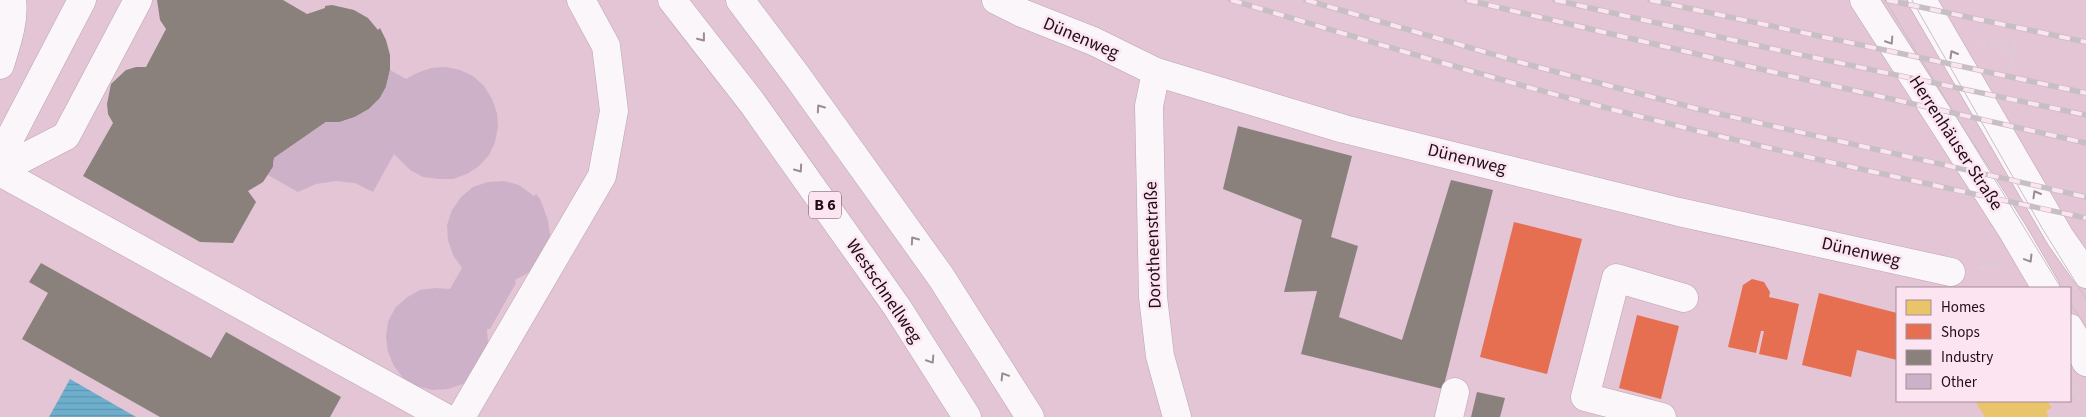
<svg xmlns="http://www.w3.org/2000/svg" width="2086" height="417" font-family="'Source Sans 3',sans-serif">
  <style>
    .water { fill: url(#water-rules) }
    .homes { fill: #e9c46a }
    .shops { fill: #e76f51 }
    .industry { fill: #8a817c }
    .building { fill: #cdb1c8 }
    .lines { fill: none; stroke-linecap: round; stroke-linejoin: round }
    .minor-casing { stroke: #bba5b1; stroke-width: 29 }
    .highway-casing { stroke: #bba5b1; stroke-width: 29 }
    .path { stroke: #d8cfd4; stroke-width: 3; stroke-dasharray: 4 4; stroke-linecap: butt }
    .minor { stroke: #fbf6f9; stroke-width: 28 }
    .highway { stroke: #fbf6f9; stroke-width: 28 }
    .tram { stroke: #c8bfc4; stroke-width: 1 }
    .rail-casing { stroke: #c8bfc4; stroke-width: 5.5 }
    .rail { stroke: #fce4f0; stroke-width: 4; stroke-dasharray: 11; stroke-linecap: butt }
    .oneway { stroke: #988d94 }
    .labels { text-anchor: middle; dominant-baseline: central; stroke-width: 5; stroke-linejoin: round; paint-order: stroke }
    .shield { fill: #fce4f0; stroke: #624e59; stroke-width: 1 }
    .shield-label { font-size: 16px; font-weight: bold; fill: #200d18 }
    .street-label { font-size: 18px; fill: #200d18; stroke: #fce4f0 }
  </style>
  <defs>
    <pattern id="water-rules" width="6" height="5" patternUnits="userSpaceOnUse" patternTransform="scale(1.25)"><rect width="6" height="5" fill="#6eafcd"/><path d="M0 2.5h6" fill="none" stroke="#5f95af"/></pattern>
  </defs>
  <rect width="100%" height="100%" fill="#e3c5d5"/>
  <polygon class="water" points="70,379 136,417 49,417"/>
  <polygon class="homes" points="1975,401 2047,401 2052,408 2046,411 2049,417 1985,417"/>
  <g class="shops">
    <polygon points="1514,222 1582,239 1547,374 1480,357"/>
    <polygon points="1752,279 1764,282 1770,292 1769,297 1799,304 1787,360 1759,354 1764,331 1761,331 1756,353 1728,347 1743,285"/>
    <polygon points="1819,293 1897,313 1897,360 1857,350 1851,377 1802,365"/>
    <polygon points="1637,315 1679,326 1661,399 1619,388"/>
  </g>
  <g class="industry">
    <polygon points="157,0 283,0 307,14 325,8 325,6 332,5 354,10 368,18 378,30 380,28 386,40 390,55 390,70 386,87 380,98 369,109 355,117 340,122 326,122 274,158 273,167 263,182 248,191 256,202 233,243 200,242 83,176 113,123 108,114 107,104 111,84 126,70 136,67 146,67 166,29 160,20"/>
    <polygon points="1238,126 1352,156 1331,237 1358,246 1339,317 1402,340 1451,180 1493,190 1443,389 1301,354 1317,291 1284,292 1302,220 1223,189"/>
    <polygon points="41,263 211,358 226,332 341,397 330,417 160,417 22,339 48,293 29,282"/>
    <polygon points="1477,392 1505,398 1500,417 1471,417"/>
  </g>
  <g class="building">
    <polygon points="446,67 460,70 473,76 484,86 492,99 497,113 498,127 495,142 489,155 479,166 467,174 453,179 438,179 423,177 410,170 394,154 373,192 355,183 336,181 316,184 298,192 268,175 273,167 274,158 326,122 340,122 355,117 369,109 380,98 386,87 390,70 406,79 417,73 431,68"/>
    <polygon points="504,181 519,185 534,196 536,194 540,199 548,220 550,235 547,250 539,263 528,273 515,280 516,283 490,329 487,329 488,345 475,374 463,384 448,389 432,390 417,386 403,378 394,366 388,352 386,337 388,322 395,308 406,298 420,290 435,288 450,289 462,268 453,255 448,240 447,225 452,210 461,197 473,187 488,182"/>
  </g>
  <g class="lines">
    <defs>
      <g id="minor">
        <polyline points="996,0 1022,13 1093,41 1156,72 1344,129 1679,212 1951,272"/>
        <polyline points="1864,0 2012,230 2046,288"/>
        <polyline points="1922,0 2060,237 2086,274"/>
        <path d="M0,65c6,-20 15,-44 12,-65"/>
        <polyline points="1156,72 1149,106 1153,297 1160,356 1177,417"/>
        <polyline points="0,165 9,140 82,0"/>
        <polyline points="0,170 66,136 138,0"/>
        <polyline points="0,172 444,417"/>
        <polyline points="2070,328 2086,362"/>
        <polyline points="461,417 602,176 614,111 606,46 581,0"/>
        <polyline points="1449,417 1455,392"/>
        <polyline points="1662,417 1585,397 1616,278 1684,298"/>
      </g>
      <g id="highway">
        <polyline points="672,0 753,104 897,307 967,417"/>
        <polyline points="740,0 797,76 941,277 1030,417"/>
      </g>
    </defs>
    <use href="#minor" class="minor-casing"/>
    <use href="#highway" class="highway-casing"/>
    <g class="path">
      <polyline points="1982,43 2013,50"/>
      <polyline points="2010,67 2016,38"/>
      <polyline points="1980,268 1999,265"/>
      <polyline points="2074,389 2086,412"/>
    </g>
    <use href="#minor" class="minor"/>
    <use href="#highway" class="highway"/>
    <g class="tram">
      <polyline points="1885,0 2061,288"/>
      <polyline points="1912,0 2042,228 2086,299"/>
      <polyline points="2070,302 2086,328"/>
    </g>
    <defs>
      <g id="rail">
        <path d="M1231,0c98,29 195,59 293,86 186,51 374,92 562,132"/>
        <polyline points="1306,0 1530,65 1702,110 2086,197"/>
        <polyline points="1467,0 1790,76 2086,143"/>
        <polyline points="1555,0 1764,47 2086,115"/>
        <polyline points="1650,0 2086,93"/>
        <polyline points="1887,0 2086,42"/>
      </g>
    </defs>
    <use href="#rail" class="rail-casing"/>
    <use href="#rail" class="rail"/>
  </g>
  <defs><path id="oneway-chevron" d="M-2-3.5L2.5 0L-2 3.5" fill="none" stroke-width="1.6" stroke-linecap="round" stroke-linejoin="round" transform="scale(1.25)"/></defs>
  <g class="oneway">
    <use href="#oneway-chevron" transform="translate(702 38) rotate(52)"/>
    <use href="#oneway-chevron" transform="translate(1890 41) rotate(57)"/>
    <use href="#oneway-chevron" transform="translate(1953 54) rotate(-120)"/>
    <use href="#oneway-chevron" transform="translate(820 108) rotate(-125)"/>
    <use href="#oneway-chevron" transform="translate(799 169) rotate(55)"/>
    <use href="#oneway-chevron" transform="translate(2036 194) rotate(-120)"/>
    <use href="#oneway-chevron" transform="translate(914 240) rotate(-125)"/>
    <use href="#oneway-chevron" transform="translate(2029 259) rotate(59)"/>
    <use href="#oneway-chevron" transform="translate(931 360) rotate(57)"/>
    <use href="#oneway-chevron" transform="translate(1004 376) rotate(-122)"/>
  </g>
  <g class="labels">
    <rect class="shield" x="809" y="191.5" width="32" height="27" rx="4"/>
    <g class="shield-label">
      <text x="825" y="205">B 6</text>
    </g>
    <g class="street-label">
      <text transform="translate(1081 38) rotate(23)">Dünenweg</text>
      <text transform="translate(1956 143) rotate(57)">Herrenhäuser Straße</text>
      <text transform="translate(1467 159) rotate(14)">Dünenweg</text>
      <text transform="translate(1153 245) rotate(-92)">Dorotheenstraße</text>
      <text transform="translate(1861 252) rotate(13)">Dünenweg</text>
      <text transform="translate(884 291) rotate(56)">Westschnellweg</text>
    </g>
  </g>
  <rect x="1896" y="287" width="175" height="115" fill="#fce4f0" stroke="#a48e9a"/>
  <rect x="1906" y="300" width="25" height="15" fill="#e9c46a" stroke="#a48e9a"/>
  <text x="1941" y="312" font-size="15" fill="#200d18">Homes</text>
  <rect x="1906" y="324" width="25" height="15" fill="#e76f51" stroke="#a48e9a"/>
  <text x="1941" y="337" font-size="15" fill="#200d18">Shops</text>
  <rect x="1906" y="350" width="25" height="15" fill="#8a817c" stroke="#a48e9a"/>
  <text x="1941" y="362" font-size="15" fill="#200d18">Industry</text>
  <rect x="1906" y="374" width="25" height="15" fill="#cdb1c8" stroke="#a48e9a"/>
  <text x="1941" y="387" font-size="15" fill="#200d18">Other</text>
</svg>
